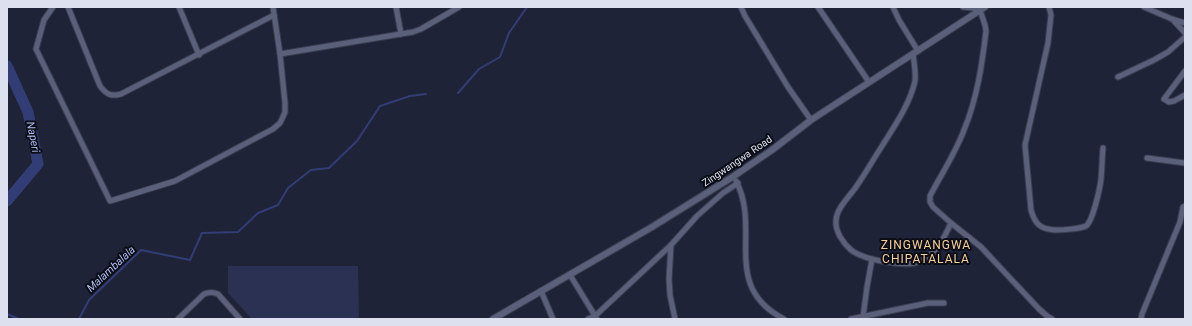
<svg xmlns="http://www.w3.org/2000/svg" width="1192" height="326" font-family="Roboto,sans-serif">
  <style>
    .green { fill: #2a3152 }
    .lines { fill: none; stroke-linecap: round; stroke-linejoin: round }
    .stream { stroke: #333d75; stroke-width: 2 }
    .river { stroke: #333d75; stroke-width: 11 }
    .minor-casing { stroke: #3b3e51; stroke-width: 7 }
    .tertiary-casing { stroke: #3b3e51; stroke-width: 8 }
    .minor { stroke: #5a6079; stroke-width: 5 }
    .tertiary { stroke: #5a6079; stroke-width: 6 }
    .labels { text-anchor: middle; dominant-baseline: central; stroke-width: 4; stroke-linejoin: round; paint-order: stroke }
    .street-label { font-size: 10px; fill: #dce0ef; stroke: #0a0d16 }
    .water-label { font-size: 11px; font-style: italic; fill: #b0bdf1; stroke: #0a0d16 }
    .quarter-label { font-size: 12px; letter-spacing: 1px; fill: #f9ce9d; stroke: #0a0d16 }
  </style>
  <rect width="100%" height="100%" fill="#1e2338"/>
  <polygon class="green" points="228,266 358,266 359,319 252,319 228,293"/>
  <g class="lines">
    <g class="stream">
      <polyline points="458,93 479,69 500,57 509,33 527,7"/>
      <polyline points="7,314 19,319"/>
      <polyline points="79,319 89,300 141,250 190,260 202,233 238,232 258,213 278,205 288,188 311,170 329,168 357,141 380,106 410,96 426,94"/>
    </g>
    <polyline class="river" points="7,66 28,112 38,164 7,201"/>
    <defs>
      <g id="minor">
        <polyline points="53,7 44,20 36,49 110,201 175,181 273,129 280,123 282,119 285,112 285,103 280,54 273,7"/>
        <path d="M68,7l32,79c6,8 11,11 21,8l153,-79"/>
        <polyline points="179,7 199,55"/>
        <polyline points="396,7 401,34"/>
        <polyline points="741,7 745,16 788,87 811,120"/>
        <polyline points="818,7 869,82"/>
        <polyline points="893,7 899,20 918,51"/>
        <path d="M963,7l10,1 7,2 5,15 1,6c-4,34 -9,68 -22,99 -8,22 -23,45 -34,66v6l3,5 18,16 30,24 58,62 8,7 5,3"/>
        <path d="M1049,7l2,8 -3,28 -23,102 6,65c4,14 9,19 24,20 6,0 25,-1 31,-4 7,-5 14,-38 15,-47 1,-10 1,-21 2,-31"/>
        <polyline points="1144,7 1172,19 1185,23"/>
        <polyline points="1174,21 1185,33"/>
        <polyline points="280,54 413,32 421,29 459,7"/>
        <path d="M913,54c1,9 3,18 2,27 -5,23 -21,46 -33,65 -9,14 -17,28 -26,41 -7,10 -20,22 -20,34 -1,10 7,22 15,29 13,10 55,18 70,11 16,-8 23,-23 30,-38"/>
        <polyline points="1185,71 1164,99 1169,102 1174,101 1185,95"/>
        <polyline points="1118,77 1154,60 1168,52 1185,37"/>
        <polyline points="1147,158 1185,163"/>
        <path d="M736,181c26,49 -16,105 48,138"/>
        <polyline points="570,275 597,319"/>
        <polyline points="541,291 553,319"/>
        <polyline points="863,317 867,287 872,259"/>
        <path d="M178,319l26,-25c5,-2 9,-2 14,0l22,25"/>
        <polyline points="588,319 595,316 671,245"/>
        <polyline points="675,319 670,295 669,279 671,245 697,216 723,193 738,183"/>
        <polyline points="851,319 928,303 944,303"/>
        <polyline points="1141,319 1142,314 1180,222 1183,207 1185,206"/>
      </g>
      <polyline id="tertiary" points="493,319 652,227 734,176 772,150 811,120 985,7"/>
    </defs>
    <use href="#minor" class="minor-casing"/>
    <use href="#tertiary" class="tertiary-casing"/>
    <use href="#minor" class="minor"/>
    <use href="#tertiary" class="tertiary"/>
  </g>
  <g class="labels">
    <g class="street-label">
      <text transform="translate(737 161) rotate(-34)">Zingwangwa Road</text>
    </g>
    <g class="water-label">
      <text transform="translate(33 137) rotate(79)">Naperi</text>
      <text transform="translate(111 269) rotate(-43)">Malambalala</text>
    </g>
    <g class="quarter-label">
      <text x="926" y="245">ZINGWANGWA<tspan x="926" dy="14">CHIPATALALA</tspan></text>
    </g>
  </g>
  <rect width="1192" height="326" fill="none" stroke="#dce0ef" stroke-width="16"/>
</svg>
